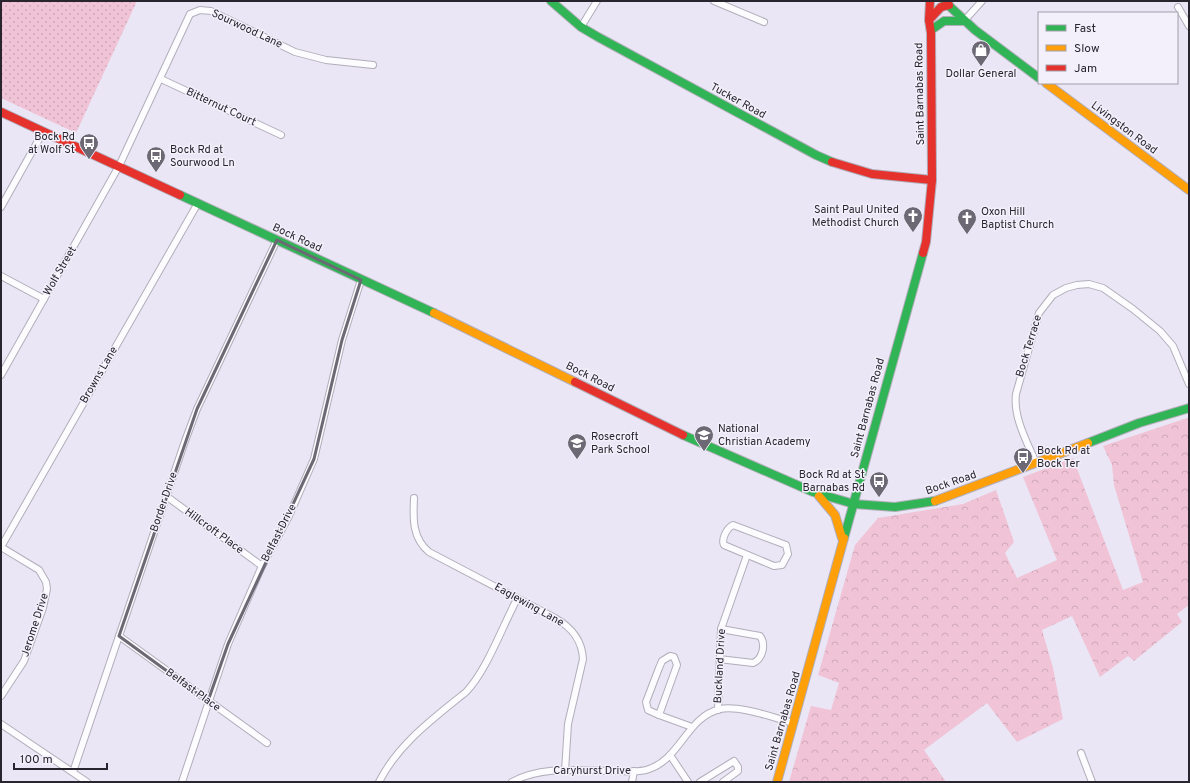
<svg xmlns="http://www.w3.org/2000/svg" width="1190" height="783" font-family="Overpass,sans-serif">
  <style>
    .forest { fill: url(#forest-crowns) }
    .park { fill: url(#park-dots) }
    .lines { fill: none; stroke-linecap: round; stroke-linejoin: round }
    .street-casing { stroke: #b1aeba; stroke-width: 8 }
    .fast-casing { stroke: #b1aeba; stroke-width: 10 }
    .slow-casing { stroke: #b1aeba; stroke-width: 10 }
    .jam-casing { stroke: #b1aeba; stroke-width: 10 }
    .street { stroke: #fcfbfe; stroke-width: 6 }
    .fast { stroke: #30b455; stroke-width: 8 }
    .slow { stroke: #ff9f0a; stroke-width: 8 }
    .jam { stroke: #e5322d; stroke-width: 8 }
    .marked { fill: none; stroke: #6c6974; stroke-width: 3; stroke-linejoin: round }
    .labels { text-anchor: middle; dominant-baseline: central; stroke-width: 3; stroke-linejoin: round; paint-order: stroke }
    .street-label { font-size: 11px; fill: #28252f; stroke: #f3f0fb }
    .poi-label { font-size: 11px; fill: #28252f; stroke: #f3f0fb; text-anchor: start }
  </style>
  <defs>
    <pattern id="forest-crowns" width="20" height="18" patternUnits="userSpaceOnUse"><rect width="20" height="18" fill="#f0c4d6"/><path d="M2 6a3 3 0 1 1 6 0M12 15a3 3 0 1 1 6 0" fill="none" stroke="#cea8b8"/></pattern>
    <pattern id="park-dots" width="8" height="8" patternUnits="userSpaceOnUse"><rect width="8" height="8" fill="#f0c4d6"/><path d="M2 2h.1M6 6h.1" fill="none" stroke="#cea8b8" stroke-width="1.8" stroke-linecap="round"/></pattern>
  </defs>
  <rect width="100%" height="100%" fill="#eae6f5"/>
  <polygon class="forest" points="1187,418 1189,421 1189,605 1177,614 1182,622 1134,661 1128,656 1100,677 1072,616 1042,630 1053,668 1063,719 1017,742 987,703 924,750 946,782 789,782 811,706 831,710 839,683 818,675 855,545 878,518 963,504 996,490 1014,542 1005,553 1017,578 1057,560 1023,477 1073,458 1123,590 1143,582 1114,485 1112,465 1103,446"/>
  <polygon class="park" points="1,1 137,1 76,133 1,98"/>
  <g class="lines">
    <defs>
      <g id="street">
        <polyline points="714,1 764,22"/>
        <polyline points="1178,7 1189,26"/>
        <polyline points="964,21 982,1"/>
        <polyline points="581,27 597,1"/>
        <polyline points="161,79 281,135"/>
        <polyline points="1,207 43,132"/>
        <polyline points="1,276 44,299"/>
        <polyline points="1,375 119,166 190,14 200,10 211,11 295,52 326,60 373,65"/>
        <path d="M1036,463c-9,-21 -23,-46 -20,-69l23,-81 14,-18 13,-7 11,-3 12,-1 14,4 30,21 27,22 13,15 16,38"/>
        <polyline points="166,496 262,566"/>
        <path d="M414,498c-1,20 -2,40 15,54l126,66c16,9 27,21 28,41l-15,65 -3,47"/>
        <path d="M733,525l53,20 2,9 -6,11 -8,1 -50,-21c-3,-6 3,-17 9,-20z"/>
        <polyline points="1,547 198,203"/>
        <polyline points="119,636 267,743"/>
        <polygon points="670,656 674,657 677,665 659,715 648,710 646,702 659,668 662,661"/>
        <path d="M719,659l34,4c10,-4 13,-19 7,-27l-39,-7"/>
        <polyline points="1,696 24,661 43,608 47,589 46,582 39,570 1,547"/>
        <polyline points="718,710 721,629 747,555"/>
        <polyline points="659,715 692,727"/>
        <polyline points="1,724 87,782"/>
        <polyline points="1081,753 1092,782"/>
        <polyline points="670,755 688,782"/>
        <polyline points="73,772 185,441 197,409 277,240"/>
        <polyline points="182,782 228,644 262,566 289,516 314,459 342,340 361,280"/>
        <path d="M379,782c19,-38 55,-64 87,-90 21,-22 36,-65 51,-93"/>
        <path d="M512,782c31,-17 70,-11 104,-11 11,0 23,2 33,-2 31,-10 38,-52 71,-60 20,-4 54,9 74,14"/>
        <polyline points="632,782 634,771"/>
        <polyline points="700,782 734,761 738,767 738,771 723,782"/>
      </g>
      <g id="fast">
        <polyline points="551,1 581,27 598,37 816,155 832,162"/>
        <polyline points="945,2 975,30 1039,78"/>
        <polyline points="934,28 944,21 964,21"/>
        <polyline points="180,195 434,313"/>
        <polyline points="683,435 813,492 854,504 895,507 935,501"/>
        <polyline points="1088,443 1139,423 1189,408"/>
        <polyline points="844,538 923,253"/>
      </g>
      <g id="slow">
        <polyline points="1046,83 1189,190"/>
        <polyline points="434,313 575,382"/>
        <polyline points="819,496 835,515 842,538"/>
        <polyline points="935,501 1088,443"/>
        <polyline points="777,782 844,538"/>
      </g>
      <g id="jam">
        <polyline points="929,20 930,1"/>
        <polyline points="1,112 180,195"/>
        <polyline points="832,162 872,174 932,180"/>
        <polyline points="923,253 926,242 932,180 931,33 929,20 941,7 949,5"/>
        <polyline points="575,382 683,435"/>
      </g>
    </defs>
    <use href="#street" class="street-casing"/>
    <use href="#fast" class="fast-casing"/>
    <use href="#slow" class="slow-casing"/>
    <use href="#jam" class="jam-casing"/>
    <use href="#street" class="street"/>
    <use href="#fast" class="fast"/>
    <use href="#slow" class="slow"/>
    <use href="#jam" class="jam"/>
  </g>
  <path class="marked" d="M277,240l84,40 -19,60 -28,119 -86,185 -20,57 -89,-65 78,-227z"/>
  <defs>
    <symbol id="shop-pin" viewBox="-11 -11 22 30"><path d="M0 17L-7.5 6A9.5 9.5 0 1 1 7.5 6Z" fill="#6c6974" stroke="#f3f0fb"/><path d="M-5-2.5h2.3a2.7 3.5 0 0 1 5.4 0H5L5.5 6h-11ZM-1.5-2.5h3a1.5 2.3 0 0 0-3 0Z" fill="#fff"/></symbol>
    <symbol id="bus-pin" viewBox="-11 -11 22 30"><path d="M0 17L-7.5 6A9.5 9.5 0 1 1 7.5 6Z" fill="#6c6974" stroke="#f3f0fb"/><path d="M-5-6H5V4H4V6H2V4H-2V6H-4V4H-5ZM-3.5-4V0h7V-4ZM-3.5 1.2v1.5H-2V1.2ZM2 1.2v1.5H3.5V1.2Z" fill="#fff"/></symbol>
    <symbol id="church-pin" viewBox="-11 -11 22 30"><path d="M0 17L-7.5 6A9.5 9.5 0 1 1 7.5 6Z" fill="#6c6974" stroke="#f3f0fb"/><path d="M-1.2-6h2.4v3.5h3.3v2.4h-3.3V6h-2.4V-.1h-3.3v-2.4h3.3Z" fill="#fff"/></symbol>
    <symbol id="school-pin" viewBox="-11 -11 22 30"><path d="M0 17L-7.5 6A9.5 9.5 0 1 1 7.5 6Z" fill="#6c6974" stroke="#f3f0fb"/><path d="M0-5L7-2L0 1L-7-2ZM-4 1L0 2.5L4 1V4Q0 6-4 4Z" fill="#fff"/></symbol>
  </defs>
  <g fill-rule="evenodd">
    <use href="#shop-pin" x="970" y="39" width="22" height="30"/>
    <use href="#bus-pin" x="78" y="132" width="22" height="30"/>
    <use href="#bus-pin" x="145" y="145" width="22" height="30"/>
    <use href="#church-pin" x="902" y="205" width="22" height="30"/>
    <use href="#church-pin" x="956" y="207" width="22" height="30"/>
    <use href="#school-pin" x="693" y="424" width="22" height="30"/>
    <use href="#school-pin" x="566" y="432" width="22" height="30"/>
    <use href="#bus-pin" x="1012" y="446" width="22" height="30"/>
    <use href="#bus-pin" x="868" y="470" width="22" height="30"/>
  </g>
  <g class="labels">
    <g class="street-label">
      <text transform="translate(247 29) rotate(25)">Sourwood Lane</text>
      <text transform="translate(920 94) rotate(-91)">Saint Barnabas Road</text>
      <text transform="translate(738 101) rotate(29)">Tucker Road</text>
      <text transform="translate(221 107) rotate(25)">Bitternut Court</text>
      <text transform="translate(1124 128) rotate(37)">Livingston Road</text>
      <text transform="translate(297 238) rotate(25)">Bock Road</text>
      <text transform="translate(60 271) rotate(-60)">Wolf Street</text>
      <text transform="translate(1029 346) rotate(-73)">Bock Terrace</text>
      <text transform="translate(99 375) rotate(-60)">Browns Lane</text>
      <text transform="translate(590 377) rotate(27)">Bock Road</text>
      <text transform="translate(868 408) rotate(-75)">Saint Barnabas Road</text>
      <text transform="translate(951 483) rotate(-19)">Bock Road</text>
      <text transform="translate(164 502) rotate(-71)">Border Drive</text>
      <text transform="translate(214 531) rotate(36)">Hillcroft Place</text>
      <text transform="translate(279 533) rotate(-63)">Belfast Drive</text>
      <text transform="translate(529 605) rotate(29)">Eaglewing Lane</text>
      <text transform="translate(35 625) rotate(-72)">Jerome Drive</text>
      <text transform="translate(720 666) rotate(-87)">Buckland Drive</text>
      <text transform="translate(193 690) rotate(36)">Belfast Place</text>
      <text transform="translate(783 721) rotate(-74)">Saint Barnabas Road</text>
      <text x="592" y="771">Caryhurst Drive</text>
    </g>
    <g class="poi-label">
      <text x="981" y="74" text-anchor="middle">Dollar General</text>
      <text x="75" y="137" text-anchor="end">Bock Rd<tspan x="75" dy="13">at Wolf St</tspan></text>
      <text x="170" y="150">Bock Rd at<tspan x="170" dy="13">Sourwood Ln</tspan></text>
      <text x="899" y="210" text-anchor="end">Saint Paul United<tspan x="899" dy="13">Methodist Church</tspan></text>
      <text x="981" y="212">Oxon Hill<tspan x="981" dy="13">Baptist Church</tspan></text>
      <text x="718" y="429">National<tspan x="718" dy="13">Christian Academy</tspan></text>
      <text x="591" y="437">Rosecroft<tspan x="591" dy="13">Park School</tspan></text>
      <text x="1037" y="451">Bock Rd at<tspan x="1037" dy="13">Bock Ter</tspan></text>
      <text x="865" y="475" text-anchor="end">Bock Rd at St<tspan x="865" dy="13">Barnabas Rd</tspan></text>
    </g>
  </g>
  <rect width="1190" height="783" fill="none" stroke="#28252f" stroke-width="4"/>
  <rect x="1038" y="12" width="140" height="72" fill="#f3f0fb" stroke="#a29fa9"/>
  <rect x="1046" y="25" width="20" height="6" fill="#30b455" stroke="#a29fa9"/>
  <text x="1074" y="32" font-size="12" fill="#28252f">Fast</text>
  <rect x="1046" y="45" width="20" height="6" fill="#ff9f0a" stroke="#a29fa9"/>
  <text x="1074" y="52" font-size="12" fill="#28252f">Slow</text>
  <rect x="1046" y="65" width="20" height="6" fill="#e5322d" stroke="#a29fa9"/>
  <text x="1074" y="72" font-size="12" fill="#28252f">Jam</text>
  <path d="M14 763v6h93v-6" fill="none" stroke="#28252f" stroke-width="2"/>
  <text x="20" y="763" font-size="12" fill="#28252f" stroke="#f3f0fb" stroke-width="3" paint-order="stroke">100 m</text>
</svg>
